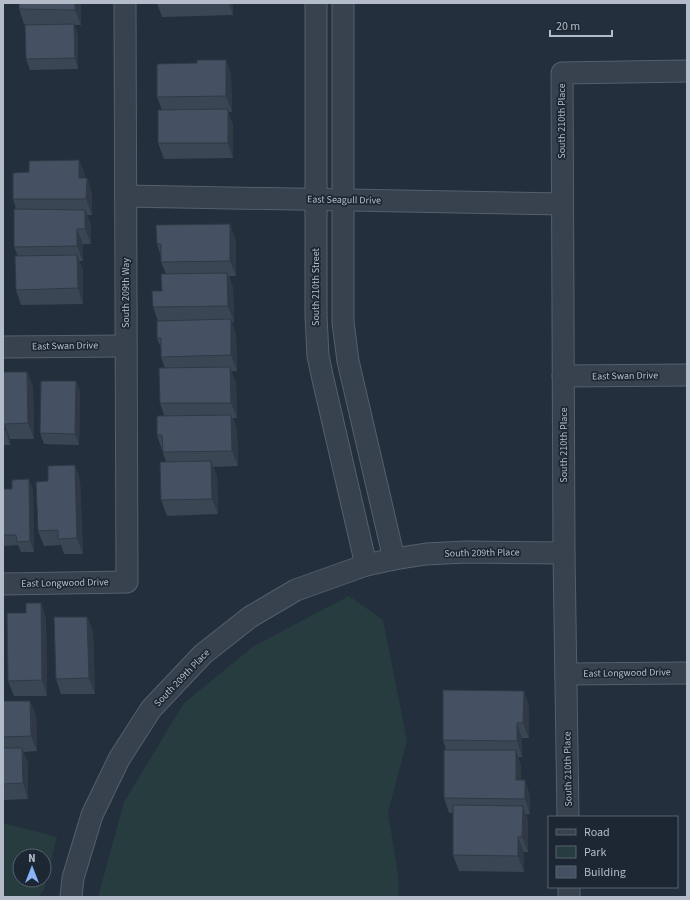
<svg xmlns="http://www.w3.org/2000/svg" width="690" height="900" font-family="'Source Sans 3',sans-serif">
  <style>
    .green { fill: #263c3f; fill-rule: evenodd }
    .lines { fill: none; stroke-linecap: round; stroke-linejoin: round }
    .street-casing { stroke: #565f6c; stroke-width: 23 }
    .street { stroke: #38414e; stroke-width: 21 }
    .wall { fill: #3b4654 }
    .shaded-wall { fill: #303945 }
    .building { fill: #455162; stroke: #303945 }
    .labels { text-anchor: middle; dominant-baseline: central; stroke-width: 3.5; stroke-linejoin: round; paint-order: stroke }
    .street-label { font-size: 10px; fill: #b4bcc9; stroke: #1d2633 }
  </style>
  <rect width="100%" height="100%" fill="#242f3e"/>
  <g class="green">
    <polygon points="349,596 383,620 407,741 388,812 398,875 399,897 98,897 124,802 184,703 254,646"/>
    <path d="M3,823l54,14 -13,53 -6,7h-35zM20,856h24v24h-24z"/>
  </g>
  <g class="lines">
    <defs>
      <g id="street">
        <polyline points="316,3 316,315 318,356 322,375 366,565"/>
        <polyline points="343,3 343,322 348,361 394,559"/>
        <polyline points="126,196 562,204"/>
        <polyline points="3,347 126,346"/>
        <polyline points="563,376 687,375"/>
        <polyline points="3,584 127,582 125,3"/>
        <polyline points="566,674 687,673"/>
        <polyline points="568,817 564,553 562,73 687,71"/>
        <polyline points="569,887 569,897"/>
        <polyline points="71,897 73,878 92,815 119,759 151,709 203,654 250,617 296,590 366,565 394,559 426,554 465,552 564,553"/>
      </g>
    </defs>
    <use href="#street" class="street-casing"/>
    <use href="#street" class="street"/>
  </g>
  <g class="wall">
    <polygon points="81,3 81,25 74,25 78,35 78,69 30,70 26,59 27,25 24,24 19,9"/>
    <polygon points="157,3 233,3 233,15 162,17"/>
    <polygon points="226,60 231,75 232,112 228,112 233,125 233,158 164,159 158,143 162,110 157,97 197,63"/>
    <polygon points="79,160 85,175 85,178 87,178 92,194 92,215 87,215 91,225 91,244 83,244 83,261 79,261 83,270 83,304 21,305 16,290 18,256 14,247 16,209 13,199 29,172"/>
    <polygon points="236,240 236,276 229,276 233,288 234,322 232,322 236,335 237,371 231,371 236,383 237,418 233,418 237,430 238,466 213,467 217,476 218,514 167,516 161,500 166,462 157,435 164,415 160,403 165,368 161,357 161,348 157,338 158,321 153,307 162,291 166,274 161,262 161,256 157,244"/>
    <polygon points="3,372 27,372 33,387 34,439 10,439 10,445 3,445"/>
    <polygon points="76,381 80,392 79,445 44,444 40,433"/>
    <polygon points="75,465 80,481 83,554 64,554 61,545 44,546 38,531 48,481"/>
    <polygon points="29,479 33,490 34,552 21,552 18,545 3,546 3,489 12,489"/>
    <polygon points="41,603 46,619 47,696 14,696 8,681 26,613"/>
    <polygon points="87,617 93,632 95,694 61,694 56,679"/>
    <polygon points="524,691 529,707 529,738 522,738 522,757 518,757 521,766 521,780 530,795 530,814 526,814 528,821 528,852 524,852 524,872 459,871 453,855 453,813 449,813 444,798 446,750 443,740"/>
    <polygon points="3,701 30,701 36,716 37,751 23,752 28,763 28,799 3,800"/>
  </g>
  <g class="shaded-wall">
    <polygon points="75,3 81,3 81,25 75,10"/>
    <polygon points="229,3 233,3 233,15"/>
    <polygon points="74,24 78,35 78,69 75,58"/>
    <polygon points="226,60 231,75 232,112 226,96"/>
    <polygon points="228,109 233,125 233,158 228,143"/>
    <polygon points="79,160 85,175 85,194 79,178"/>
    <polygon points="87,178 92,194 92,215 86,199"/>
    <polygon points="85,210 91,225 91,244 85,229"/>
    <polygon points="230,224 236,240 236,276 230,261"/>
    <polygon points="77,229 83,244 83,261 77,246"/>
    <polygon points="77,255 83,270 83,304 78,288"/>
    <polygon points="227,273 233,288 234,322 228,306"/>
    <polygon points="231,319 236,335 237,371 231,355"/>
    <polygon points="230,367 236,383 237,418 231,403"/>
    <polygon points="27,372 33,387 34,439 28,423"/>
    <polygon points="76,381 80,392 79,445 75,434"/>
    <polygon points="231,415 237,430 238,466 232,451"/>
    <polygon points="5,424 10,439 10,445 5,429"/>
    <polygon points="211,461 217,476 218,514 212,499"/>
    <polygon points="75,465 80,481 83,554 77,538"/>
    <polygon points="29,479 33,490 34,552 30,541"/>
    <polygon points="41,603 46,619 47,696 42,680"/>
    <polygon points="87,617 93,632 95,694 89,678"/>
    <polygon points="524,691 529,707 529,738 523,723"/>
    <polygon points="30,701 36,716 37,751 31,736"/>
    <polygon points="517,723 522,738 522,757 517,741"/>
    <polygon points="22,748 28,763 28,799 23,783"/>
    <polygon points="516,750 521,766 521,795 516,780"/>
    <polygon points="525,780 530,795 530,814 525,799"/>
    <polygon points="523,806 528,821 528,852 522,837"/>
    <polygon points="518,837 524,852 524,872 518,856"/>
  </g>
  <g class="building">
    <polygon points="19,3 75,3 75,10 19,9"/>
    <polygon points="74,24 75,58 26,59 25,25"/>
    <polygon points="197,60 226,60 226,96 157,97 157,64 197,63"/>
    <polygon points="228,109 228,143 158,143 158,110"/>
    <polygon points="79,160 79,178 87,178 86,199 13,199 13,173 29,172 29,161"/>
    <polygon points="14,209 85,210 85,229 77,229 77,246 14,247"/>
    <polygon points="230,224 230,261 161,262 161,244 157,244 156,225"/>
    <polygon points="77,255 78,288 16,290 15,256"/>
    <polygon points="227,273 228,306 153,307 152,291 162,291 161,274"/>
    <polygon points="231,319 231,355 161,357 161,338 157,338 157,321"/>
    <polygon points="230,367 231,403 160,403 159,368"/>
    <polygon points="3,372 27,372 28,423 5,424 5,429 3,429"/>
    <polygon points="41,381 76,381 75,434 40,433"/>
    <polygon points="231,415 232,451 163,452 162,435 157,435 157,416"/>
    <polygon points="211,461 212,499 161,500 160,462"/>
    <polygon points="75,465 77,538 58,539 58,530 38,531 36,482 48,481 48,466"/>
    <polygon points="29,479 30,541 17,542 16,535 3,535 3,489 12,489 12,480"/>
    <polygon points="26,603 41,603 42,680 8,681 7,613 26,613"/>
    <polygon points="54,617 87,617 89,678 56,679"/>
    <polygon points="443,690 524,691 523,723 517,723 517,741 443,740"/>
    <polygon points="3,701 30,701 31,736 3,737"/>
    <polygon points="3,748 22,748 23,783 3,784"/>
    <polygon points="444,750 516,750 516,780 525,780 525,799 444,798"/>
    <polygon points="453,805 523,806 522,837 518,837 518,856 453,855"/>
  </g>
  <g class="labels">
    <g class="street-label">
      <text transform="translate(562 121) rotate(-90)">South 210th Place</text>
      <text transform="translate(344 200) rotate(1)">East Seagull Drive</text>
      <text transform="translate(316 287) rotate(-90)">South 210th Street</text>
      <text transform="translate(126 293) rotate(-90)">South 209th Way</text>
      <text transform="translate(65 346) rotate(-1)">East Swan Drive</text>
      <text transform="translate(625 376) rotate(-1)">East Swan Drive</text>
      <text transform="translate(564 445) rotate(-90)">South 210th Place</text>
      <text transform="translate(482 553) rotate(-1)">South 209th Place</text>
      <text transform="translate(65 583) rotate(-1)">East Longwood Drive</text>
      <text transform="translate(627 673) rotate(-1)">East Longwood Drive</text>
      <text transform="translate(182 678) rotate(-46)">South 209th Place</text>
      <text transform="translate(568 769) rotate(-91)">South 210th Place</text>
    </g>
  </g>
  <rect width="690" height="900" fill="none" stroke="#b4bcc9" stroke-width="8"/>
  <rect x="548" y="816" width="130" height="72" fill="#1d2633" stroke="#59626f"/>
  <rect x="556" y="829" width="20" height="6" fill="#38414e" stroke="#59626f"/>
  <text x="584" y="836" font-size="12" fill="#b4bcc9">Road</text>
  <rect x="556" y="846" width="20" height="12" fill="#263c3f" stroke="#59626f"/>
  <text x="584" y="856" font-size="12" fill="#b4bcc9">Park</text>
  <rect x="556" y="866" width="20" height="12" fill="#455162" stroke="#59626f"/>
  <text x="584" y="876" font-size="12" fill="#b4bcc9">Building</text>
  <g transform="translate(32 868)"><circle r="19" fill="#1d2633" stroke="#59626f"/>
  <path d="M0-3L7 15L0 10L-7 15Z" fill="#8ab4f8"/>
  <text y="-6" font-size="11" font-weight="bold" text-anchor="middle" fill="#b4bcc9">N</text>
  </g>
  <path d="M550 30v6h62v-6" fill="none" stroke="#b4bcc9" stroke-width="2"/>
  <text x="556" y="30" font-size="12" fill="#b4bcc9" stroke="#1d2633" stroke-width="3" paint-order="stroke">20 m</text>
</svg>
